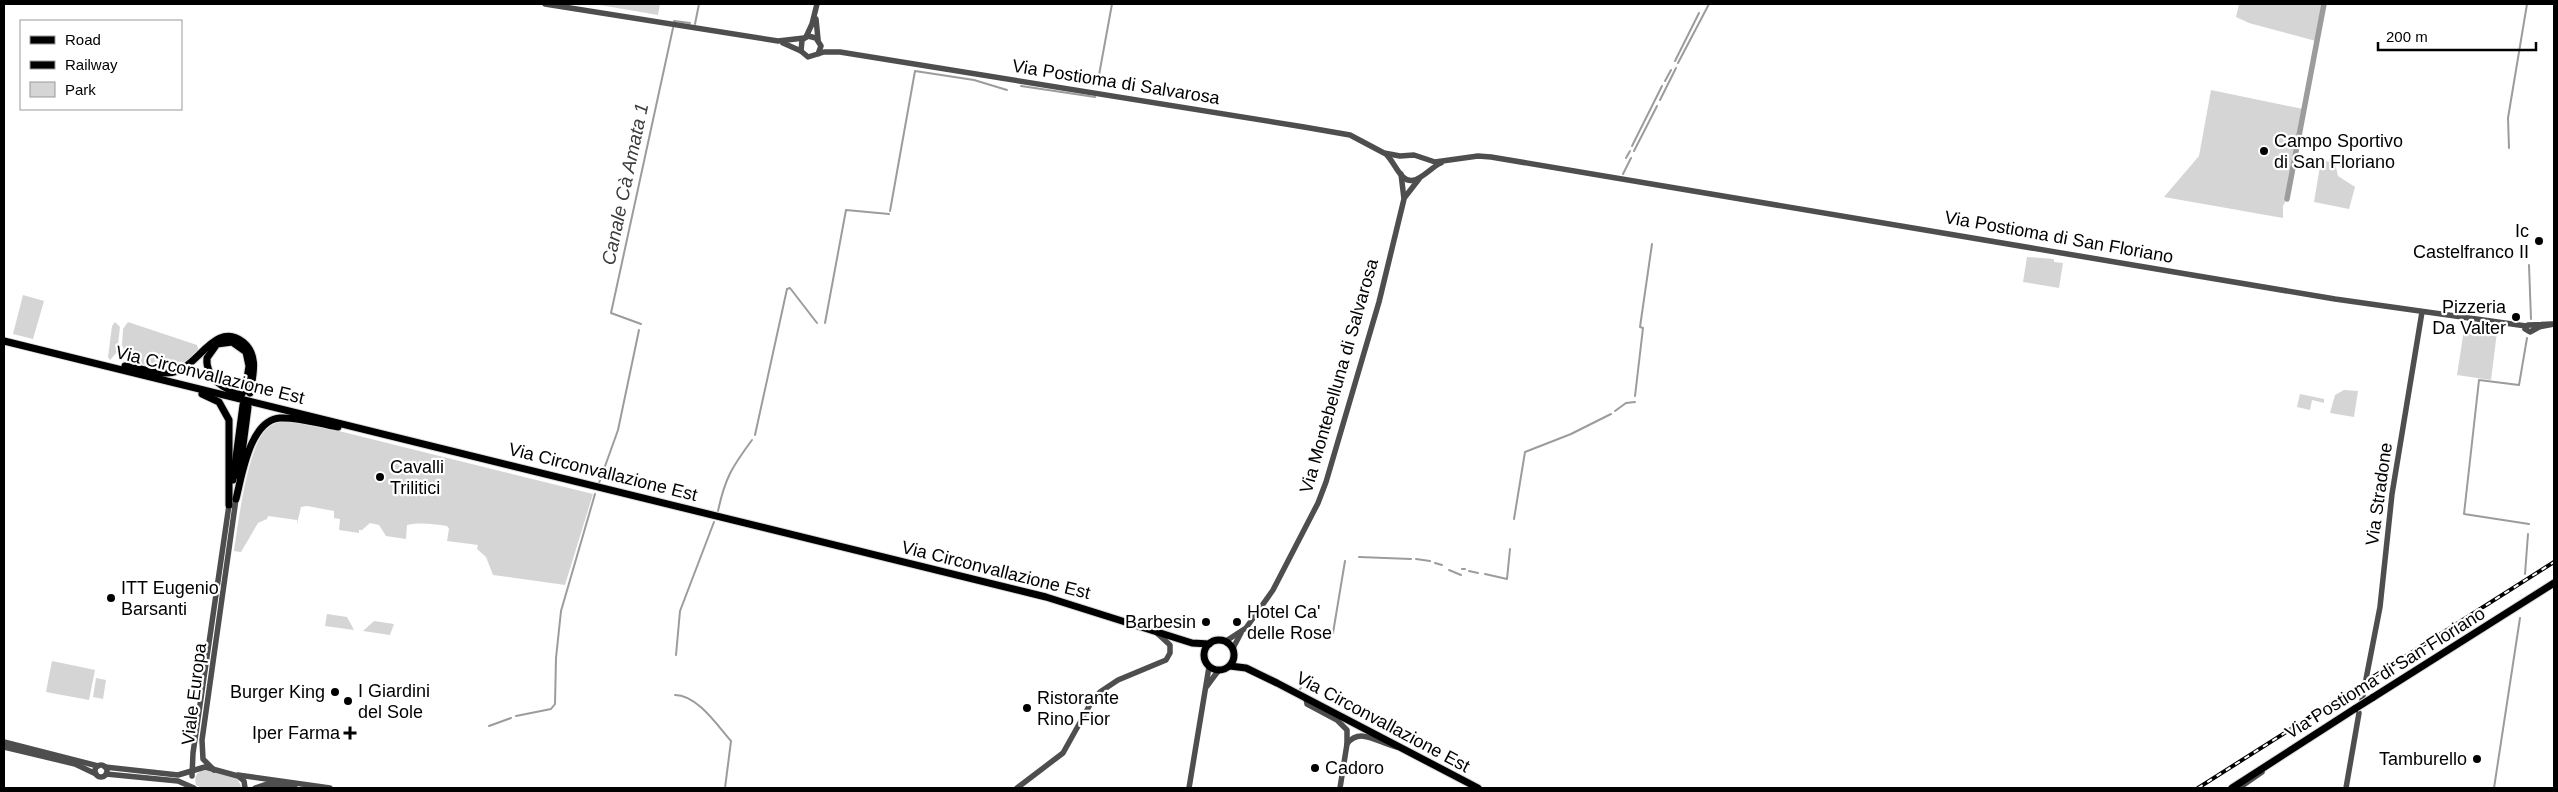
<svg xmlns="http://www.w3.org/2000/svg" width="2558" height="792" font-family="Arial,sans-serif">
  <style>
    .green { fill: #d5d5d5 }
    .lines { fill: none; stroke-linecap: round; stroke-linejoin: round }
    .stream { stroke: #9c9c9c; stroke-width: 2 }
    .canal { stroke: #9c9c9c; stroke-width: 5.5 }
    .major-casing { stroke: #dbdbdb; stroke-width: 9 }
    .minor { stroke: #4e4e4e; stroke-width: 5.5 }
    .major { stroke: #000; stroke-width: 7 }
    .rail-casing { stroke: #000; stroke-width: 4 }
    .rail { stroke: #fff; stroke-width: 2; stroke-dasharray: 5.5; stroke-linecap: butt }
    .major-bridge-casing { stroke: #dbdbdb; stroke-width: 9; stroke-linecap: butt }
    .major-bridge { stroke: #000; stroke-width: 7 }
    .poi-dot { fill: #000; stroke: #fff; stroke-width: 2 }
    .labels { text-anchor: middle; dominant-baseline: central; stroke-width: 4.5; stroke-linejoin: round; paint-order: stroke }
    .street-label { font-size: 18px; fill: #000; stroke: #fff }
    .poi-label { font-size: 18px; fill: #000; stroke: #fff; text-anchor: start }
    .water-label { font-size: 19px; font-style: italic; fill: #3d3d3d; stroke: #fff }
  </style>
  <rect width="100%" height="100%" fill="#fff"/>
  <g class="green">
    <polygon points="594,4 660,4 658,15"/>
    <polygon points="2239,4 2322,4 2316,41 2249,23 2236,17"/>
    <polygon points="2211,90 2303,109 2286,200 2283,206 2283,218 2164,197 2199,156"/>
    <polygon points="2321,160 2335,163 2338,176 2355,187 2349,209 2314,202"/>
    <polygon points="2027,257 2054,259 2054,262 2063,263 2059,288 2023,282"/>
    <polygon points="23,295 44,301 33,339 13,334"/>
    <polygon points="115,322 120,327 117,352 110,360 108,357 112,326"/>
    <polygon points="128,322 197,345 199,352 188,362 167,369 136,363 127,357 122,345 123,329"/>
    <polygon points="2465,323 2472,327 2497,332 2491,380 2457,375"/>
    <polygon points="2344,390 2358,391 2354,417 2330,413 2335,395"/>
    <polygon points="2300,394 2324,399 2324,403 2312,400 2310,410 2297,407"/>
    <path d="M287,421l52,10 254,63 -28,91 -72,-10 -7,-18 -9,-8 1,-4 -31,-4 2,-12 -2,-3c-15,-2 -26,-4 -40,-1l-1,14 -20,-3 -7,-11 -9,-2 -8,7h-3v3l-20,-3 1,-11 -6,-1v-7l-27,-5 -6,1 -4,17v-4l-29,-4 -1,3 -9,4 -17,29 -7,-1c4,-28 13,-98 30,-119 6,-8 14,-10 23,-11z"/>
    <polygon points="327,614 347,617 354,630 325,626"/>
    <polygon points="374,621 394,624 390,635 363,631"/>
    <polygon points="52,661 95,670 89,700 46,692"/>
    <polygon points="96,678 106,680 103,699 93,697"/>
    <path d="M204,770l33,8 5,10h-41l-5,-3c-2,-8 0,-13 8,-15z"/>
  </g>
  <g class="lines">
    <g class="stream">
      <polyline points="674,21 690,23"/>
      <polyline points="695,24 699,4"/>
      <polyline points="1675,61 1699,13"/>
      <polyline points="1678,63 1709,4"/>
      <polyline points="1665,81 1671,70"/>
      <polyline points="1021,86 1095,97"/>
      <polyline points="1097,86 1112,4"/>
      <polyline points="1660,100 1676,68"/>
      <polyline points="1632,146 1662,86"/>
      <polyline points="2509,148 2508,118 2527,4"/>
      <polyline points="1634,151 1657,106"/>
      <polyline points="1626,158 1630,151"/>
      <polyline points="1623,174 1631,158"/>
      <polyline points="890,211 915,71 974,80 1007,90"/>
      <polyline points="2529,265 2531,319"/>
      <polyline points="825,323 846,210 889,214"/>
      <polyline points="641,324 611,313 673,28"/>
      <polyline points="2527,338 2519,385 2479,380 2464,514 2529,524"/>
      <polyline points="1635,396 1643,328 1640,327 1652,244"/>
      <polyline points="1615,411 1626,403 1635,402"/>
      <polyline points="755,435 787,289 790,288 817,323"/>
      <polyline points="599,483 618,430 639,330"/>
      <path d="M718,511c7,-33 14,-44 34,-71"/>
      <polyline points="1514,519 1525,452 1571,434 1611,414"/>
      <polyline points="1359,557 1411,559"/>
      <polyline points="1416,559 1430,561"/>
      <polyline points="1435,563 1442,565"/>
      <polyline points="1462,569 1465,569"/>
      <polyline points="1449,570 1461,575"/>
      <polyline points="1469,571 1478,573"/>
      <polyline points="1485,574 1507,579 1510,549"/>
      <polyline points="2525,574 2528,534"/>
      <polyline points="1333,633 1345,561"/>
      <polyline points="676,655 680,611 714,522"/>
      <polyline points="1300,689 1301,688"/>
      <path d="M675,695c22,0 42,30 56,46l-6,47"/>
      <polyline points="516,716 551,709 555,704 556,658 561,611 595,494"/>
      <polyline points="489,726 511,718"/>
      <polyline points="2494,788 2520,618"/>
    </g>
    <polyline class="canal" points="2287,199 2324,4"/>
    <defs>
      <g id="major">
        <polyline points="4,341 1046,597 1192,643 1209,644"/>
        <path d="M125,366c17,2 36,11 53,5 21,-8 39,-50 65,-29 16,13 10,33 7,51"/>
        <polyline points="202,394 219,402 229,420 229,505"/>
        <path d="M242,394c-17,-4 -37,-16 -35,-36l10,-14 15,-2 14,10 3,14 -4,25"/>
        <polyline points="239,476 248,407"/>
        <polyline points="233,480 243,405"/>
        <path d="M236,499c6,-24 14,-79 44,-81 20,-1 39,6 58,9"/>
        <circle cx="1219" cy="655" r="15"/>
        <polyline points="1230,666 1246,668 1277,683 1478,788"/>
        <polyline points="2372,698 2554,583"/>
        <polyline points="2232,788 2356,708"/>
      </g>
    </defs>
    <use href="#major" class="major-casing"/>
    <g class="minor">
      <polyline points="545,4 778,41 804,38"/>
      <polyline points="816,19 818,39"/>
      <polyline points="806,37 812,24 817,4"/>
      <polyline points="783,43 801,51"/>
      <polyline points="818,54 821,46 816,38 808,36 802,40 801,51 808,57 824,52 840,52 1304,127 1350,135 1384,153 1400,156 1414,155 1435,162 1478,156 1491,157 2335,299 2526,326"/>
      <path d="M1386,154c7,7 10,16 17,23 12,12 27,-10 38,-14"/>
      <polyline points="1405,197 1419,179"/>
      <polyline points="2552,324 2528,325 2525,329 2530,332 2539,327 2554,324"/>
      <polyline points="1226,641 1246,628 1273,590 1318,503 1326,482 1379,302 1404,199 1401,174"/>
      <polyline points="1233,648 1241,633"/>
      <polyline points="2366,679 2380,607 2392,494 2422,312"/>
      <polyline points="1207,686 1218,671"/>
      <polyline points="1306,698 1307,704 1337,720 1347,730 1347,744 1340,788"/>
      <polyline points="2362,700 2365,686"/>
      <polyline points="4,742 98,766"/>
      <path d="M1347,744c13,-18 33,0 50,3"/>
      <polyline points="4,747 75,764 96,774"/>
      <circle cx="101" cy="771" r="6"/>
      <polyline points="105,767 178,775 205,767 238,776 244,781 245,788"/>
      <polyline points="214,770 203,759 202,740 236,499"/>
      <polyline points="106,774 178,781 194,788"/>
      <polyline points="238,775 330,788"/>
      <polyline points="192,776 193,753 229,505"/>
      <polyline points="255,788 267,784 295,788"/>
      <polyline points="1017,788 1063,753 1092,701 1100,692 1118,680 1166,660 1170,653 1170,645 1158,634"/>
      <polyline points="1189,788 1209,667"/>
      <polyline points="2239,788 2262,772"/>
      <polyline points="2346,788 2359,713"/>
    </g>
    <use href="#major" class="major"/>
    <defs>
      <polyline id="rail" points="2198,788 2554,562"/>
    </defs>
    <use href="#rail" class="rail-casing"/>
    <use href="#rail" class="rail"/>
    <defs>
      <polyline id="major-bridge" points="2356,708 2372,698"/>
    </defs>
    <use href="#major-bridge" class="major-bridge-casing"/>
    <use href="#major-bridge" class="major-bridge"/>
  </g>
  <g class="poi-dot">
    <circle cx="2264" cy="151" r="5"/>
    <circle cx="2539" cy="241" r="5"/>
    <circle cx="2516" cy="317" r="5"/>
    <circle cx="380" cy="477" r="5"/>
    <circle cx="111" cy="598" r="5"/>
    <circle cx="1206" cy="622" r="5"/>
    <circle cx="1237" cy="622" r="5"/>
    <circle cx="335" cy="692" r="5"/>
    <circle cx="348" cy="701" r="5"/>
    <circle cx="1027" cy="708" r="5"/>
    <path d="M347.5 725.5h5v5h5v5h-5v5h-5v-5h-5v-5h5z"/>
    <circle cx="2477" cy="759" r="5"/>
    <circle cx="1315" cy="768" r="5"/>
  </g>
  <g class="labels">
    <g class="street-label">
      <text transform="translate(1116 82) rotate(9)">Via Postioma di Salvarosa</text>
      <text transform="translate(2059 237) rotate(10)">Via Postioma di San Floriano</text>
      <text transform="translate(210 375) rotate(14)">Via Circonvallazione Est</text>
      <text transform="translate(1339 376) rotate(-74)">Via Montebelluna di Salvarosa</text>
      <text transform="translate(603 472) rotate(14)">Via Circonvallazione Est</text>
      <text transform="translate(2379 494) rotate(-82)">Via Stradone</text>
      <text transform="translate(996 570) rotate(14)">Via Circonvallazione Est</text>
      <text transform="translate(2385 673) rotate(-32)">Via Postioma di San Floriano</text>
      <text transform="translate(194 694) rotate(-83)">Viale Europa</text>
      <text transform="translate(1383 722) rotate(28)">Via Circonvallazione Est</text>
    </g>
    <g class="poi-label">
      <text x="2274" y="141">Campo Sportivo<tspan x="2274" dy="21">di San Floriano</tspan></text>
      <text x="2529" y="231" text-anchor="end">Ic<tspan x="2529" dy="21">Castelfranco II</tspan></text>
      <text x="2506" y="307" text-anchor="end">Pizzeria<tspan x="2506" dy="21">Da Valter</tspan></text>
      <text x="390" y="467">Cavalli<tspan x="390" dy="21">Trilitici</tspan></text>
      <text x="121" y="588">ITT Eugenio<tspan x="121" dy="21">Barsanti</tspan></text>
      <text x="1247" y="612">Hotel Ca'<tspan x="1247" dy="21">delle Rose</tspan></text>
      <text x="1196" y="622" text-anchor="end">Barbesin</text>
      <text x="358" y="691">I Giardini<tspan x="358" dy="21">del Sole</tspan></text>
      <text x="325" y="692" text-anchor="end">Burger King</text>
      <text x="1037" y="698">Ristorante<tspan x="1037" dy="21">Rino Fior</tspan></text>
      <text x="340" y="733" text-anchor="end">Iper Farma</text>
      <text x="2467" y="759" text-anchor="end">Tamburello</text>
      <text x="1325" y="768">Cadoro</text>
    </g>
    <g class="water-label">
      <text transform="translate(625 184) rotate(-78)">Canale Cà Amata 1</text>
    </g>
  </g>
  <rect width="2558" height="792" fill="none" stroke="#000000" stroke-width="10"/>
  <rect x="20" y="20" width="162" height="90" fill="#ffffff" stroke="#999999"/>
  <rect x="30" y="36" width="25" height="8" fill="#000000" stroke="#999999"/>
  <text x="65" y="45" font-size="15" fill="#000000">Road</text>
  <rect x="30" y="61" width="25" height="8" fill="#000000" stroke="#999999"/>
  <text x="65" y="70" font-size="15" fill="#000000">Railway</text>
  <rect x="30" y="82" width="25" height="15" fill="#d5d5d5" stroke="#999999"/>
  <text x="65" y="95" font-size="15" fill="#000000">Park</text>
  <path d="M2378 42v8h158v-8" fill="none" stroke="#000000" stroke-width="2.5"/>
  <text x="2386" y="42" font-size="15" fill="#000000" stroke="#ffffff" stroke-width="4" paint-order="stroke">200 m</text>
</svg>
